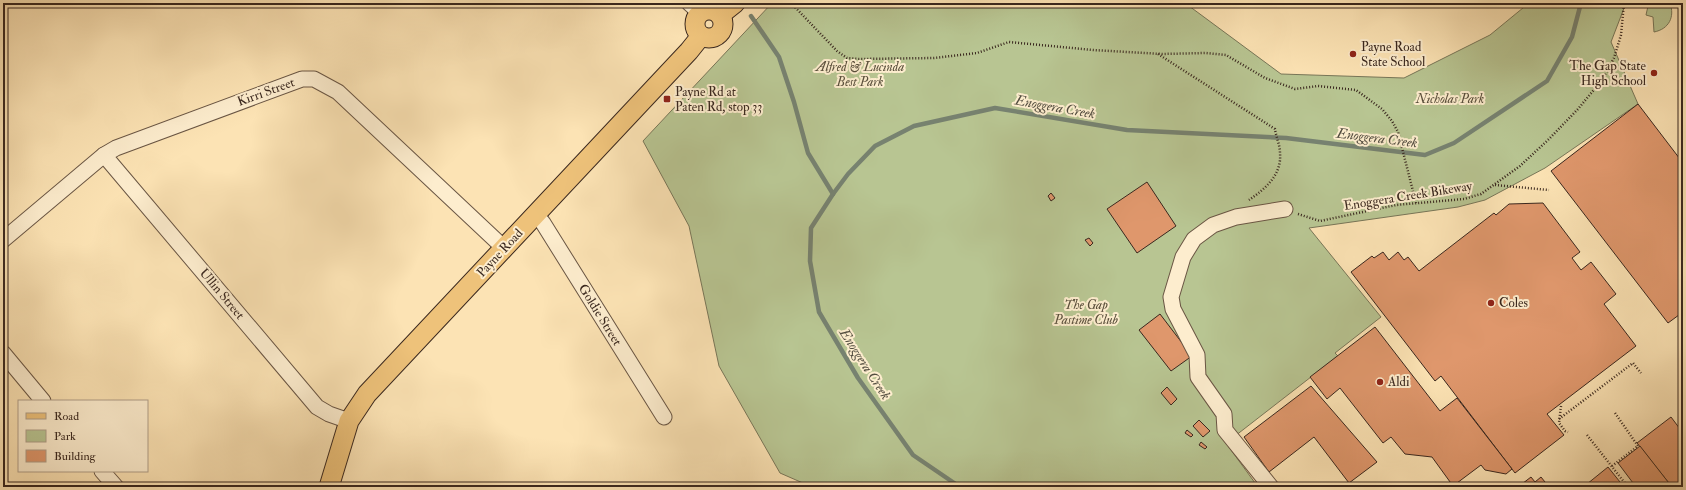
<svg xmlns="http://www.w3.org/2000/svg" width="1686" height="490" font-family="'IM FELL Double Pica',serif">
  <style>
    .green { fill: #b8c592; stroke: #787658 }
    .lines { fill: none; stroke-linecap: round; stroke-linejoin: round }
    .stream { stroke: #778270; stroke-width: 4.5 }
    .building { fill: #df976c; stroke: #39271e }
    .minor-casing { stroke: #6a5644; stroke-width: 17 }
    .major-casing { stroke: #39271e; stroke-width: 21 }
    .path { stroke: #39271e; stroke-width: 2.5; stroke-dasharray: 1 2; stroke-linecap: butt }
    .minor { stroke: #fdedce; stroke-width: 15 }
    .major { stroke: #eec27a; stroke-width: 19 }
    .poi-dot { fill: #8f2418; stroke: #fdedce; stroke-width: 1.5 }
    .labels { text-anchor: middle; dominant-baseline: central; stroke-width: 4; stroke-linejoin: round; paint-order: stroke }
    .poi-label { font-size: 13px; fill: #39271e; stroke: #fdedce; text-anchor: start }
    .park-label { font-size: 13px; font-style: italic; fill: #594e3b; stroke: #fdedce }
    .street-label { font-size: 13px; fill: #39271e; stroke: #fdedce }
    .water-label { font-size: 14px; font-style: italic; fill: #534d40; stroke: #fdedce }
  </style>
  <rect width="100%" height="100%" fill="#fce3b4"/>
  <filter id="stains"><feTurbulence type="fractalNoise" baseFrequency=".005" numOctaves="4"/><feColorMatrix values="0 0 0 0 .2 0 0 0 0 .09 0 0 0 0 .02 0 0 0 .5 -.17"/></filter>
  <radialGradient id="worn" r=".72"><stop offset=".6" stop-color="#630" stop-opacity="0"/><stop offset="1" stop-color="#630" stop-opacity=".3"/></radialGradient>
  <g class="green">
    <polygon points="772,3 1185,3 1281,74 1404,78 1490,35 1529,3 1626,3 1611,42 1638,104 1545,168 1485,200 1458,207 1309,228 1381,317 1335,353 1338,356 1235,436 1223,439 1258,487 812,487 780,473 719,366 689,226 643,141"/>
    <path d="M1658,3h12c5,14 -1,26 -16,29l-1,-15 -7,-2 2,-9 7,1z"/>
  </g>
  <g class="lines">
    <g class="stream">
      <polyline points="751,16 779,57 794,102 808,153 833,194"/>
      <polyline points="960,487 913,455 858,378 819,312 810,261 811,228 833,194 848,174 875,146 914,126 995,108 1127,130 1286,138 1425,155 1454,143 1547,81 1572,37 1581,3"/>
    </g>
  </g>
  <g class="building">
    <polygon points="1638,104 1683,163 1683,312 1668,323 1551,171"/>
    <polygon points="1147,182 1176,226 1137,253 1107,209"/>
    <polygon points="1051,193 1055,198 1051,201 1048,196"/>
    <polygon points="1543,203 1580,252 1572,258 1581,270 1591,262 1616,294 1604,304 1636,346 1547,414 1564,435 1515,473 1441,376 1435,381 1351,272 1372,256 1374,258 1383,252 1389,260 1398,252 1404,260 1408,257 1419,271 1494,213 1496,215 1509,204"/>
    <polygon points="1089,238 1093,243 1090,246 1085,240"/>
    <polygon points="1160,314 1192,356 1171,371 1139,330"/>
    <polygon points="1375,327 1440,411 1457,398 1512,469 1506,474 1485,470 1481,465 1453,486 1432,457 1405,454 1391,437 1383,443 1340,388 1327,399 1310,377"/>
    <polygon points="1311,386 1377,462 1349,483 1314,437 1269,472 1244,437"/>
    <polygon points="1167,387 1177,399 1171,405 1161,393"/>
    <polygon points="1671,417 1683,433 1683,487 1672,487 1637,443"/>
    <polygon points="1199,420 1210,431 1203,437 1193,426"/>
    <polygon points="1187,430 1193,435 1191,437 1185,433"/>
    <polygon points="1201,442 1207,447 1205,449 1199,445"/>
    <polygon points="1640,446 1672,487 1636,487 1618,463"/>
    <polygon points="1608,467 1624,487 1589,487 1587,484"/>
    <polygon points="1531,477 1535,482 1541,477 1549,487 1518,487"/>
  </g>
  <g class="lines">
    <defs>
      <g id="minor">
        <polyline points="689,3 700,13"/>
        <polyline points="104,155 317,407 329,414 349,421"/>
        <polyline points="536,214 543,223 664,417"/>
        <polyline points="3,240 104,155 116,148 302,79 314,79 338,92 504,248"/>
        <polyline points="3,353 43,401"/>
        <polyline points="102,471 116,487"/>
        <polyline points="1271,487 1225,430 1224,414 1198,377 1197,355 1173,309 1171,297 1183,257 1194,239 1213,225 1236,217 1285,209"/>
      </g>
      <g id="major">
        <circle cx="709" cy="24" r="14"/>
        <polyline points="720,15 735,3"/>
        <polyline points="329,487 349,421 367,394 689,51 701,36"/>
      </g>
    </defs>
    <use href="#minor" class="minor-casing"/>
    <use href="#major" class="major-casing"/>
    <g class="path">
      <polyline points="791,3 837,51 847,58 859,59 934,58 977,53 1009,42 1093,50 1162,54 1206,53 1226,55 1265,78 1295,89 1318,86 1356,90 1382,109 1392,121 1398,132 1416,203"/>
      <path d="M1158,54l117,75c1,8 5,16 5,24 2,22 -15,36 -31,47"/>
      <polyline points="1495,185 1549,190"/>
      <polyline points="1298,214 1320,221 1396,205 1464,199 1481,194 1520,166 1549,139 1578,109 1602,80 1614,58 1621,35 1624,3"/>
      <polyline points="1561,406 1559,423 1565,431 1568,432"/>
      <polyline points="1559,419 1633,363 1641,373"/>
      <polyline points="1587,435 1628,487"/>
      <polyline points="1612,466 1638,446 1615,413"/>
    </g>
    <use href="#minor" class="minor"/>
    <use href="#major" class="major"/>
  </g>
  <g class="poi-dot">
    <circle cx="1353" cy="54" r="4"/>
    <circle cx="1654" cy="73" r="4"/>
    <rect x="663" y="95" width="8" height="8" rx="2"/>
    <circle cx="1491" cy="303" r="4"/>
    <circle cx="1380" cy="382" r="4"/>
  </g>
  <g class="labels">
    <g class="poi-label">
      <text x="1361" y="47">Payne Road<tspan x="1361" dy="15">State School</tspan></text>
      <text x="1646" y="66" text-anchor="end">The Gap State<tspan x="1646" dy="15">High School</tspan></text>
      <text x="675" y="92">Payne Rd at<tspan x="675" dy="15">Paten Rd, stop 33</tspan></text>
      <text x="1499" y="303">Coles</text>
      <text x="1388" y="382">Aldi</text>
    </g>
    <g class="park-label">
      <text x="860" y="67">Alfred &amp; Lucinda<tspan x="860" dy="15">Best Park</tspan></text>
      <text x="1450" y="99">Nicholas Park</text>
      <text x="1086" y="305">The Gap<tspan x="1086" dy="15">Pastime Club</tspan></text>
    </g>
    <g class="street-label">
      <text transform="translate(266 92) rotate(-20)">Kirri Street</text>
      <text transform="translate(1408 196) rotate(-9)">Enoggera Creek Bikeway</text>
      <text transform="translate(500 253) rotate(-47)">Payne Road</text>
      <text transform="translate(222 294) rotate(50)">Ullin Street</text>
      <text transform="translate(600 315) rotate(58)">Goldie Street</text>
    </g>
    <g class="water-label">
      <text transform="translate(1055 107) rotate(10)">Enoggera Creek</text>
      <text transform="translate(1377 138) rotate(7)">Enoggera Creek</text>
      <text transform="translate(865 364) rotate(57)">Enoggera Creek</text>
    </g>
  </g>
  <rect width="1686" height="490" fill="none" stroke="#fce3b4" stroke-width="16"/>
  <rect x="4" y="4" width="1678" height="482" fill="none" stroke="#39271e" stroke-width="2"/>
  <rect x="8" y="8" width="1670" height="474" fill="none" stroke="#39271e"/>
  <rect x="18" y="400" width="130" height="72" fill="#fdedce" stroke="#af9e88"/>
  <rect x="26" y="413" width="20" height="6" fill="#eec27a" stroke="#af9e88"/>
  <text x="54" y="420" font-size="12" fill="#39271e">Road</text>
  <rect x="26" y="430" width="20" height="12" fill="#b8c592" stroke="#af9e88"/>
  <text x="54" y="440" font-size="12" fill="#39271e">Park</text>
  <rect x="26" y="450" width="20" height="12" fill="#df976c" stroke="#af9e88"/>
  <text x="54" y="460" font-size="12" fill="#39271e">Building</text>
  <rect width="100%" height="100%" filter="url(#stains)"/>
  <rect width="100%" height="100%" fill="url(#worn)"/>
</svg>
